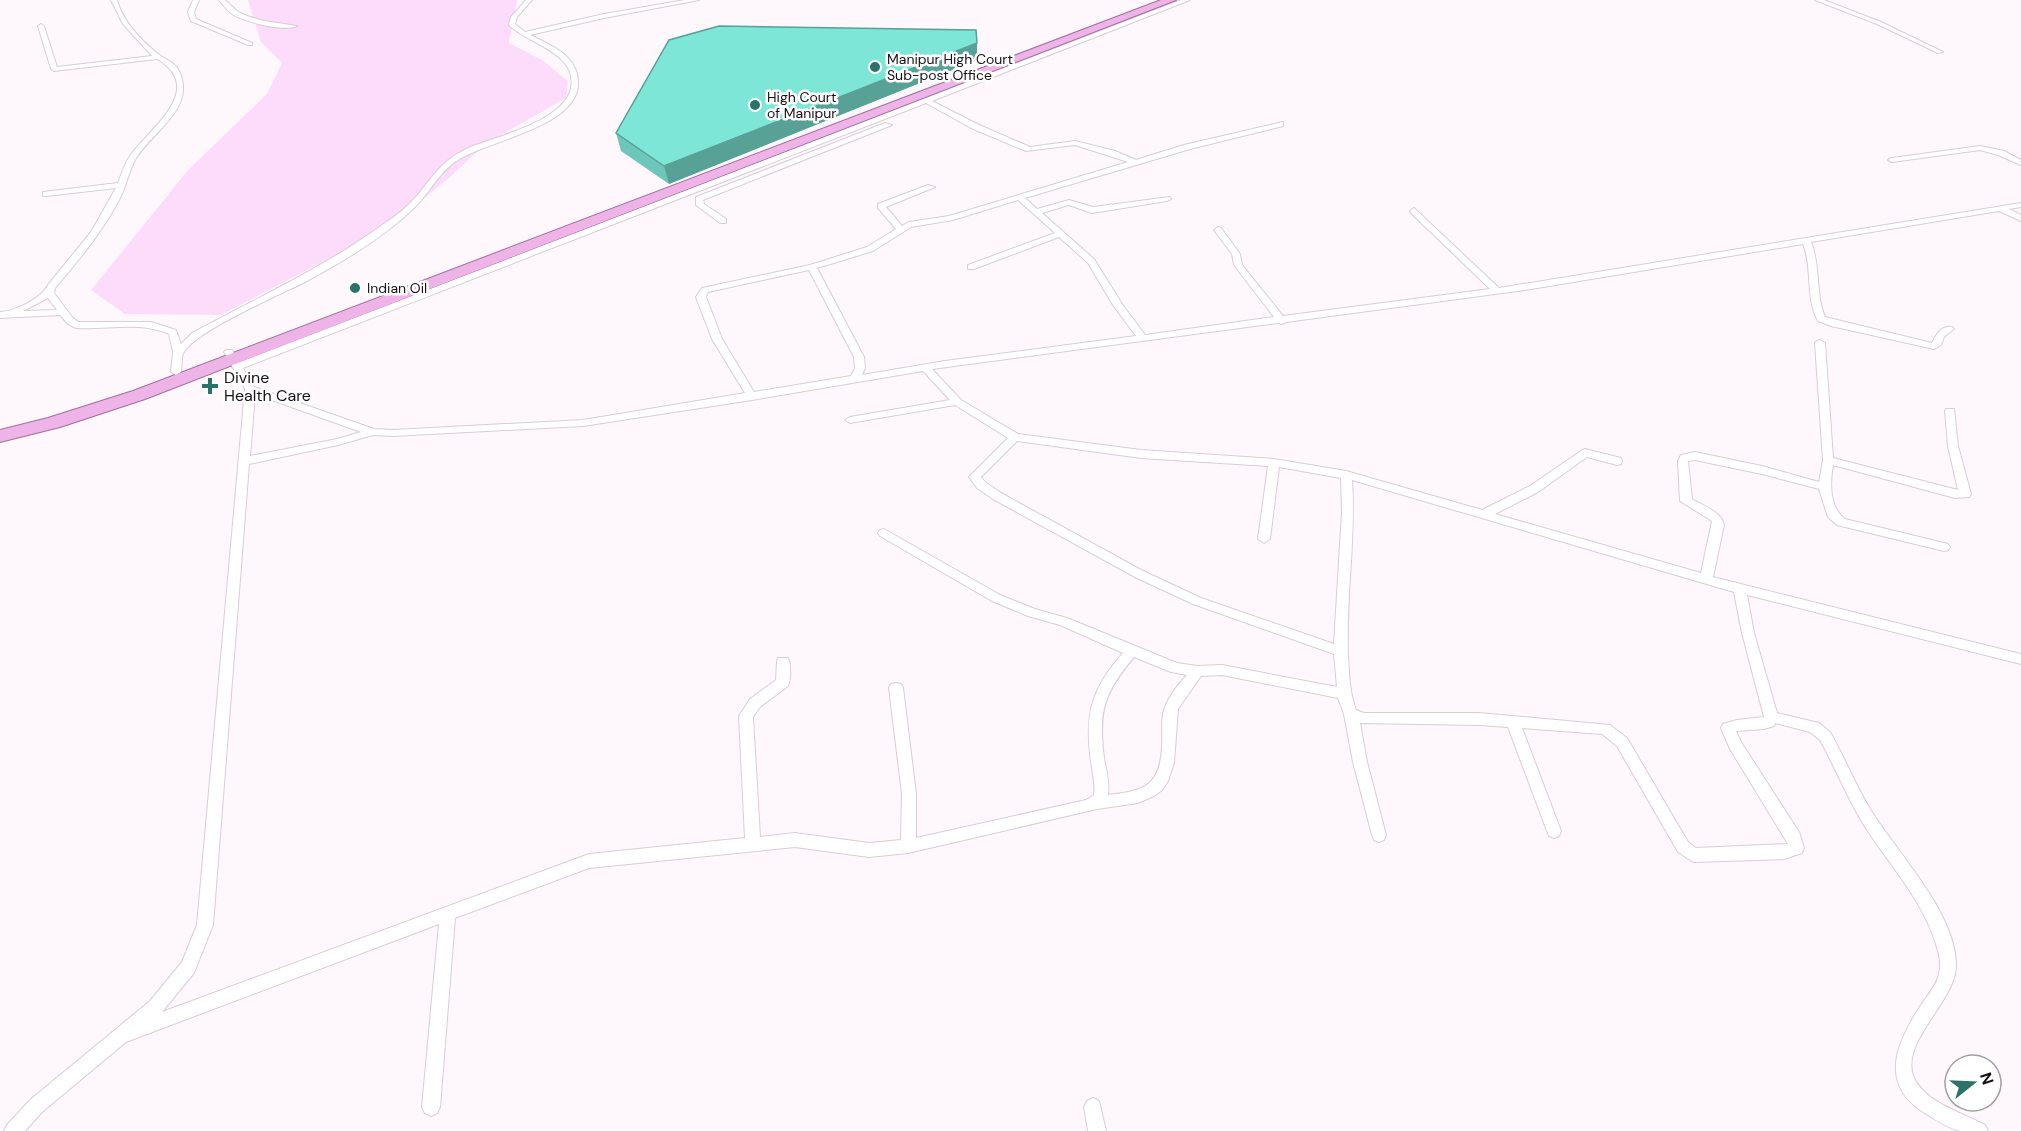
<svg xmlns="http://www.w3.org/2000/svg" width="2021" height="1131" font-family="'DM Sans',sans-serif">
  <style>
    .green { fill: #fddbfa }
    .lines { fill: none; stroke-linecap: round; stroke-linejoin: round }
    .minor-casing { stroke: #daccd8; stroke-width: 2 }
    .trunk-casing { stroke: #9f6e9b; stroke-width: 2 }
    .minor { fill: #fff; fill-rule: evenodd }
    .trunk { fill: #eeb4e8; fill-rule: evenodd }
    .wall { fill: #6cc6b9 }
    .shaded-wall { fill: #58a196 }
    .building { fill: #7de6d7; stroke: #58a196; stroke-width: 1.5 }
    .poi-dot { fill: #2b7269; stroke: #fff; stroke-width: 2 }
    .labels { text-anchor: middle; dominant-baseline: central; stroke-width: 5; stroke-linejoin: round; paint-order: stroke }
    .far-poi-label { font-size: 14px; fill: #151014; stroke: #fff; text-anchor: start }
    .poi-label { font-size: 16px; fill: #151014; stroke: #fff; text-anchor: start }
  </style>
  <rect width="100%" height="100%" fill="#fef8fd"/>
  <polygon class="green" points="248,0 517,0 509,43 542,60 568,81 566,98 485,144 450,177 389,227 221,315 125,314 91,290 189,169 267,94 282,63 261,42"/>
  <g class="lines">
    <defs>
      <g id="minor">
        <path d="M111,0h6c6,22 24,40 41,54 8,6 17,8 21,17 18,38 -28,61 -44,89 -6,12 -9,26 -15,38 -17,33 -41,62 -65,90l-1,5 18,24 6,5h73l25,8 5,14 11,-11c65,-35 133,-66 193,-110 11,-7 22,-16 31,-26 21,-25 25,-37 57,-51 26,-10 92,-26 98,-58 7,-35 -43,-44 -62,-63l2,-8 15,-17h6l-15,17 -2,7 10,8 79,-18 81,-14h14l-95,18 -74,17c12,6 25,11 35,20 9,8 13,17 13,28 1,43 -91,58 -120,77 -20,12 -29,35 -46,50 -31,29 -71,53 -109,73 -22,11 -113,51 -120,71 -2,5 -1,13 -2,18l-5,3 -5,-3 2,-20 -4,-18c-29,-13 -62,-4 -93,-6l-8,-4 -8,-9 -60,3v-6c14,0 42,-14 48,-27l43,-53 25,-44 -70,8h-3v-4l75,-9c4,-10 7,-21 14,-30 21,-27 74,-65 25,-94l-103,12 -3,-2 -13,-43 3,-2 3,2 13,41 95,-11 -29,-32zM48,298l9,12 -34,1z"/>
        <polygon points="193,0 199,0 194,12 196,19 252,43 252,45 248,45 191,21 188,12"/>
        <path d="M219,0h6l13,12 9,4 17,5 33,5c-14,6 -52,-4 -65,-12 -5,-4 -9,-9 -13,-14z"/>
        <path d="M1181,0h9l-258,101 45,23 53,23 45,-6 40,10 21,9 48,-15 99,-23v4l-93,23 -165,49 12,11 32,-9 24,7 77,-10 1,2 -4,2 -75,12 -23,-8 -27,8 52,46 28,45 23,31 129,-18 -40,-52 -2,-11 -18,-24 4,-3 3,1 19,26 2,11 41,51 207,-27 -79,-76 -1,-2 4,-3 85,80 522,-85v4l-12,2 12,6v6l-22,-10 -188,31c10,24 4,52 14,75l107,26c4,-8 9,-18 20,-16l2,2 -10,8 -3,8 -7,4 -103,-23 -13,-5c-13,-24 -5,-53 -15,-77l-278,46 -239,32 -4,2 -4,-1 -346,46 29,31 57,34 123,16 133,9 72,12 136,39 48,-24 51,-35 4,-2 36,9 1,3 -1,3 -4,1 -30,-8 -49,35 -43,22 206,59 11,-52 -32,-20 -2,-40 3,-6 14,-3 67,14 57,16 4,-22 -8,-117 2,-2 3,-1 5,3 8,115 125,32 -10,-44 -3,-35 1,-2h8l4,37 13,48 -2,3 -14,1 -122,-33c-3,17 -4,42 12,54l103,25 2,3 -2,3 -4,1 -107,-26 -9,-8 -9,-28 -57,-15 -67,-14 -7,1 4,38c11,7 29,12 32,26l-11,52 308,77v10l-274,-69 7,38 23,80 42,10 11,9c15,26 26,55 42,80 27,43 81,98 84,150 3,38 -58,79 -42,116 12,25 49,35 71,47l3,6c-9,0 -19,0 -28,0 -13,-3 -29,-14 -40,-21 -42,-30 -21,-71 1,-105 6,-9 16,-20 18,-31 2,-8 1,-16 -1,-23 -13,-50 -50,-87 -76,-129 -16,-27 -27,-55 -42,-82l-10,-8 -35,-9 -1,3 -10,3 -28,2 5,11 58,90 5,16 -2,5 -18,6 -91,3 -15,-10 -61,-106 -15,-12 -80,-6 39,103 -2,5 -5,2 -5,-2 -2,-5 -39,-104 -29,-2 -119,-2 7,39 19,73 -2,5 -5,2 -5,-2 -2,-5 -19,-73 -9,-48 -6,-16 -116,-23 -21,1 -23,33 -4,54 -6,18 -6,9 -8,6 -16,7 -41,6 -189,44 -39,4 -74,-10 -206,21 -134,50 -15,189 -3,6 -6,3 -6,-3 -3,-6 17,-183 -313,118 -84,70 -17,19h-21l3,-6 23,-25 120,-99 32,-39 15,-37 48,-536 -21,-37 2,-2h6l8,12zM926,103l45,25 55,23 49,-6 53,17 -179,54 -40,6 -7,4 -16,-19 49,-20 -7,-2 -50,19v4l18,21 -29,18 -57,18 -108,23 -6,9 16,42 33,54 -162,27 -190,10 -19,-1 -120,-42 -11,-19zM1018,200l37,33 -87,32v4h6l85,-32 29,26 25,42 23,31 -191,25 -83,14 3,-7 -1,-11 -47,-89 56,-17 38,-24 42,-7zM809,270l45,87 1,11 -4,8 -97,16 -32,-53 -16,-42 2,-5zM923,371l27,29 -100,17 -5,3 5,3 105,-18 53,33 -39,39 8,11 16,11 142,78 58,27 141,50 3,33 -115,-22 -25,1 -20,-3 -110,-45 -32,-9 -35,-14 -116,-66 -4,1 -2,3 2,3 112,65 36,15 32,9 63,28c-29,33 -38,57 -33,101 1,13 6,29 4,41l-8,5 -170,38v-44l-13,-106 -2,-4 -5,-1 -5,1 -2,4 13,106 -1,46 -32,3 -74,-10 -35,4 -7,-120 7,-10 28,-21c3,-7 3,-21 0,-28h-10l-1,4 -1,18 -26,19 -11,17 6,122 -156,16 -427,158 32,-39 19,-48 36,-461 89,-19 35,-10 20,1 190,-10 169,-26zM255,394l106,38 -24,7 -87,17zM1017,441l124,17 127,8 -10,73 6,4 6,-4 9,-72 62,11 1,34 -8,132 -133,-46 -58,-27 -142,-78 -16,-11 -4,-5zM1352,480l382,112 8,41 22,84 -27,3 -14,4 -2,4 9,21 58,95 -92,4 -8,-6 -61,-104 -17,-13 -131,-12h-115l-8,-3c-7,-19 -7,-38 -8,-58 -2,-57 8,-115 4,-172zM1134,657l37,15 16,3c-10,11 -21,24 -24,39 -2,11 0,22 -1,33 -2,39 -18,44 -54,48 2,-12 -2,-26 -4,-37 -6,-47 0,-65 30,-101z"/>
        <polygon points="1815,0 1824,0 1881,22 1943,52 1938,53 1877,24"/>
        <polygon points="885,123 892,125 703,200 704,204 726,219 726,223 720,223 696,205 696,197"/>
        <polygon points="1980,146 2004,151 2021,160 2021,165 1998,155 1980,150 1892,162 1888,160 1892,158"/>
        <polygon points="1093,1098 1099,1101 1106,1131 1088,1131 1084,1107 1087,1101"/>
      </g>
      <polygon id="trunk" points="1161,0 1176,0 145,399 60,427 0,442 0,430 48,418 133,391"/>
    </defs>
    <use href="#minor" class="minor-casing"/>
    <use href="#trunk" class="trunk-casing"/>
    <use href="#minor" class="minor"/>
    <use href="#trunk" class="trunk"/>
  </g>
  <polygon class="wall" points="977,60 669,184 621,151 616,133"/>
  <polygon class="shaded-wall" points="977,43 977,60 669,184 664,166"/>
  <polygon class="building" points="719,26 976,30 977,43 664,166 616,133 669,40"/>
  <g class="poi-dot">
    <circle cx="875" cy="67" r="6"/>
    <circle cx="755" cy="105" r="6"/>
    <circle cx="355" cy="288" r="6"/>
    <path d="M207 377h6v6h6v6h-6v6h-6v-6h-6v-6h6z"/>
  </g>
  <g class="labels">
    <g class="far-poi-label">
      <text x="887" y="59">Manipur High Court<tspan x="887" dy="16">Sub-post Office</tspan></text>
      <text x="767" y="97">High Court<tspan x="767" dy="16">of Manipur</tspan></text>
      <text x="367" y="288">Indian Oil</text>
    </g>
    <g class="poi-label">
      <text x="224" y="377">Divine<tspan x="224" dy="18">Health Care</tspan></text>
    </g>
  </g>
  <g transform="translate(1973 1083) rotate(72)"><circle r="28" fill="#ffffff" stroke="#a19fa1" stroke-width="1.5"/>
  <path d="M0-4.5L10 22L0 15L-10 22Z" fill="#2b7269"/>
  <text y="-9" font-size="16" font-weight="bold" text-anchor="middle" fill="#151014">N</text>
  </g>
</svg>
